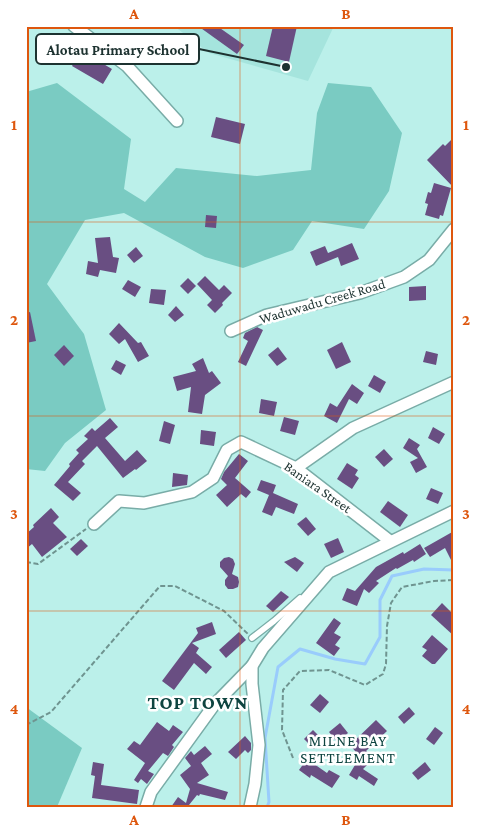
<svg xmlns="http://www.w3.org/2000/svg" width="480" height="833" font-family="'Crimson Pro',serif">
  <style>
    .built { fill: #a5e4dd }
    .green { fill: #7acbc2 }
    .lines { fill: none; stroke-linecap: round; stroke-linejoin: round }
    .stream { stroke: #99ccfc; stroke-width: 3 }
    .building { fill: #694e82 }
    .lane-casing { stroke: #79aca7; stroke-width: 8 }
    .street-casing { stroke: #79aca7; stroke-width: 14 }
    .path { stroke: #6f9490; stroke-width: 2; stroke-dasharray: 5 2.5; stroke-linecap: butt }
    .lane { stroke: #fff; stroke-width: 5.5 }
    .street { stroke: #fff; stroke-width: 11 }
    .grid { fill: none; stroke: #de570e; stroke-width: 1; stroke-opacity: 0.55 }
    .labels { text-anchor: middle; dominant-baseline: central; stroke-width: 5; stroke-linejoin: round; paint-order: stroke }
    .street-label { font-size: 14px; fill: #1d3230; stroke: #fff }
    .neighbourhood-label { font-size: 15px; letter-spacing: 1px; fill: #0e4440; stroke: #fff }
    .district-label { font-size: 19px; font-weight: bold; letter-spacing: 1px; fill: #0e4440; stroke: #fff }
    .leader { fill: none; stroke: #1d3230; stroke-width: 2 }
    .callout-dot { fill: #1d3230; stroke: #fff; stroke-width: 2 }
    .callout { fill: #fff; stroke: #1d3230; stroke-width: 2 }
    .callout-label { font-size: 15px; text-anchor: middle; font-weight: bold; fill: #1d3230 }
    .neatline { fill: none; stroke: #de570e; stroke-width: 2 }
    .grid-label { font-size: 16px; text-anchor: middle; font-weight: bold; fill: #de570e }
  </style>
  <rect width="100%" height="100%" fill="#bbf0ea"/>
  <polygon class="built" points="174,26 334,26 308,81 209,53"/>
  <g class="green">
    <polygon points="57,83 131,139 124,189 145,202 176,168 257,176 311,170 317,113 328,83 371,87 402,133 389,191 364,229 312,221 293,250 243,268 205,257 124,213 85,220 47,284 84,334 106,410 65,443 45,471 26,469 26,92"/>
    <polygon points="26,707 82,748 57,807 26,807"/>
  </g>
  <g class="lines">
    <polyline class="stream" points="267,807 269,802 265,738 278,667 300,649 335,659 365,664 380,637 380,600 392,576 424,569 454,570"/>
  </g>
  <g class="building">
    <polygon points="198,26 217,26 244,45 237,54"/>
    <polygon points="273,26 297,26 289,62 266,56"/>
    <polygon points="78,56 92,64 95,59 112,69 103,84 72,66"/>
    <polygon points="216,117 245,124 240,144 211,137"/>
    <polygon points="454,137 454,188 427,160 443,144 445,146"/>
    <polygon points="434,183 451,188 443,216 440,215 439,219 425,215 428,204 425,203 428,192 431,193"/>
    <polygon points="206,215 217,216 216,228 205,227"/>
    <polygon points="110,237 113,257 119,258 116,273 100,270 98,277 86,274 88,261 98,263 95,238"/>
    <polygon points="352,243 359,259 341,266 338,257 316,266 310,252 325,246 328,253"/>
    <polygon points="136,247 143,256 134,263 127,255"/>
    <polygon points="205,276 219,290 224,285 232,293 222,303 223,305 215,313 207,305 212,300 197,284"/>
    <polygon points="188,278 196,286 188,294 180,286"/>
    <polygon points="128,280 141,287 135,297 122,289"/>
    <polygon points="426,286 426,300 409,301 409,287"/>
    <polygon points="151,289 166,290 164,305 149,303"/>
    <polygon points="176,306 184,315 175,322 168,315"/>
    <polygon points="30,312 36,341 26,343 26,313"/>
    <polygon points="119,323 138,343 141,342 149,356 138,362 125,339 119,344 109,334"/>
    <polygon points="257,327 263,330 246,366 238,362 248,341 243,338 245,333"/>
    <polygon points="342,342 351,362 336,369 327,350"/>
    <polygon points="64,345 74,356 64,366 54,355"/>
    <polygon points="278,347 287,359 277,366 268,355"/>
    <polygon points="426,351 438,354 436,365 423,362"/>
    <polygon points="203,358 209,373 212,371 221,383 205,395 202,414 188,412 191,387 177,391 173,377 196,371 192,364"/>
    <polygon points="116,360 126,365 121,375 111,369"/>
    <polygon points="374,375 386,382 380,393 368,386"/>
    <polygon points="352,384 364,393 357,404 349,399 337,423 324,416 330,403 337,407"/>
    <polygon points="261,399 277,402 274,416 259,413"/>
    <polygon points="284,417 299,421 295,435 280,431"/>
    <polygon points="110,418 118,427 105,438 125,461 137,450 147,461 136,470 135,469 123,478 97,446 82,461 85,464 68,482 81,493 73,501 54,485 70,466 69,464 79,453 76,450 88,439 84,436 92,428 95,431"/>
    <polygon points="164,421 175,425 170,444 159,441"/>
    <polygon points="433,427 445,434 439,444 428,438"/>
    <polygon points="201,430 216,432 214,446 200,444"/>
    <polygon points="409,438 420,445 417,449 427,467 416,473 410,462 418,458 403,448"/>
    <polygon points="384,449 393,459 384,467 375,457"/>
    <polygon points="239,454 248,461 235,478 251,492 246,498 241,494 227,507 216,495 227,485 221,479 224,472"/>
    <polygon points="347,463 358,470 355,475 359,478 352,489 337,479"/>
    <polygon points="173,473 188,475 187,485 172,487"/>
    <polygon points="261,480 276,485 273,493 298,504 294,514 276,507 272,516 262,512 269,495 257,490"/>
    <polygon points="431,488 443,493 438,504 426,499"/>
    <polygon points="388,501 408,515 400,527 380,512"/>
    <polygon points="51,508 59,517 53,523 67,537 42,557 32,544 26,549 26,534 34,527 33,525"/>
    <polygon points="306,517 316,529 308,536 297,524"/>
    <polygon points="454,531 454,566 445,548 430,557 424,548"/>
    <polygon points="338,538 344,552 331,558 324,544"/>
    <polygon points="81,539 88,546 77,556 70,549"/>
    <polygon points="420,544 426,554 414,562 413,560 397,569 396,568 376,581 379,583 369,593 364,589 357,606 342,600 347,588 355,591 376,567 403,552 404,554"/>
    <polygon points="229,557 233,559 235,564 232,574 238,577 239,582 238,587 233,589 228,589 225,585 225,580 228,576 220,567 220,562 224,558"/>
    <polygon points="295,557 304,563 297,572 284,562"/>
    <polygon points="281,591 289,597 273,612 266,606"/>
    <polygon points="442,603 454,615 454,636 431,615"/>
    <polygon points="334,618 341,623 334,633 341,637 335,645 340,648 334,656 316,643"/>
    <polygon points="212,622 216,634 192,643 199,648 196,653 212,667 206,674 194,663 174,690 162,681 198,633 196,628"/>
    <polygon points="239,632 246,640 226,658 219,650"/>
    <polygon points="432,635 448,649 435,664 432,664 422,656 427,650 422,647"/>
    <polygon points="320,694 329,702 320,713 310,705"/>
    <polygon points="409,707 415,714 404,724 398,717"/>
    <polygon points="376,720 387,731 366,751 374,758 363,769 378,779 374,786 359,776 357,780 349,775 355,765 354,764 360,757 350,745"/>
    <polygon points="157,722 169,731 173,725 183,732 172,745 174,747 168,756 163,753 148,771 154,774 147,784 141,779 138,783 134,780 145,763 127,749 134,741 140,745"/>
    <polygon points="340,723 348,733 337,742 329,732"/>
    <polygon points="435,727 443,733 434,745 426,739"/>
    <polygon points="313,730 323,740 314,749 304,739"/>
    <polygon points="245,736 251,743 251,750 248,753 245,750 236,759 228,752"/>
    <polygon points="205,746 212,754 201,763 209,775 197,783 228,792 225,800 200,794 199,796 197,795 189,805 191,807 171,807 178,797 186,803 190,789 180,775 191,766 185,758 191,751 194,755"/>
    <polygon points="307,759 327,773 329,770 340,776 332,788 311,775 310,778 299,770"/>
    <polygon points="93,762 104,764 101,785 139,790 137,804 92,798 95,776 91,775"/>
    <polygon points="425,762 431,770 418,780 412,773"/>
  </g>
  <g class="lines">
    <defs>
      <polyline id="lane" points="252,638 274,621 300,598"/>
      <g id="street">
        <polyline points="74,26 127,66 177,121"/>
        <polyline points="231,331 267,315 360,293 404,277 429,260 454,229"/>
        <polyline points="296,468 353,428 454,382"/>
        <polyline points="94,524 119,501 144,503 192,492 213,478 227,450 241,442 296,468 390,541"/>
        <polyline points="146,807 151,792 214,705 252,666"/>
        <polyline points="250,807 255,784 259,745 252,684 252,666 263,648 329,572 454,511"/>
      </g>
    </defs>
    <use href="#lane" class="lane-casing"/>
    <use href="#street" class="street-casing"/>
    <g class="path">
      <polyline points="26,562 38,564 86,529"/>
      <polyline points="26,725 51,712 160,586 175,586 224,611 248,634"/>
      <polyline points="293,758 282,730 283,690 300,671 329,670 365,685 383,674 386,664 387,626 391,603 402,587 434,581 454,580"/>
    </g>
    <use href="#lane" class="lane"/>
    <use href="#street" class="street"/>
  </g>
  <path class="grid" d="M240,26v781M26,222h428M26,416h428M26,611h428"/>
  <g class="labels">
    <g class="street-label">
      <text transform="translate(322 301) rotate(-16)">Waduwadu Creek Road</text>
      <text transform="translate(318 487) rotate(35)">Baniara Street</text>
    </g>
    <g class="neighbourhood-label">
      <text x="348" y="741">MILNE BAY<tspan x="348" dy="17">SETTLEMENT</tspan></text>
    </g>
    <g class="district-label">
      <text x="198" y="702">TOP TOWN</text>
    </g>
  </g>
  <path class="leader" d="M286 67L199 49"/>
  <circle class="callout-dot" cx="286" cy="67" r="5"/>
  <rect class="callout" x="36" y="34" width="163" height="30" rx="5"/>
  <g class="callout-label">
    <text x="118" y="55">Alotau Primary School</text>
  </g>
  <rect width="480" height="833" fill="none" stroke="#ffffff" stroke-width="55"/>
  <rect x="28" y="28" width="424" height="778" class="neatline"/>
  <g class="grid-label">
    <text x="134" y="19">A</text>
    <text x="346" y="19">B</text>
    <text x="14" y="130">1</text>
    <text x="466" y="130">1</text>
    <text x="14" y="325">2</text>
    <text x="466" y="325">2</text>
    <text x="14" y="519">3</text>
    <text x="466" y="519">3</text>
    <text x="14" y="714">4</text>
    <text x="466" y="714">4</text>
    <text x="134" y="825">A</text>
    <text x="346" y="825">B</text>
  </g>
</svg>
